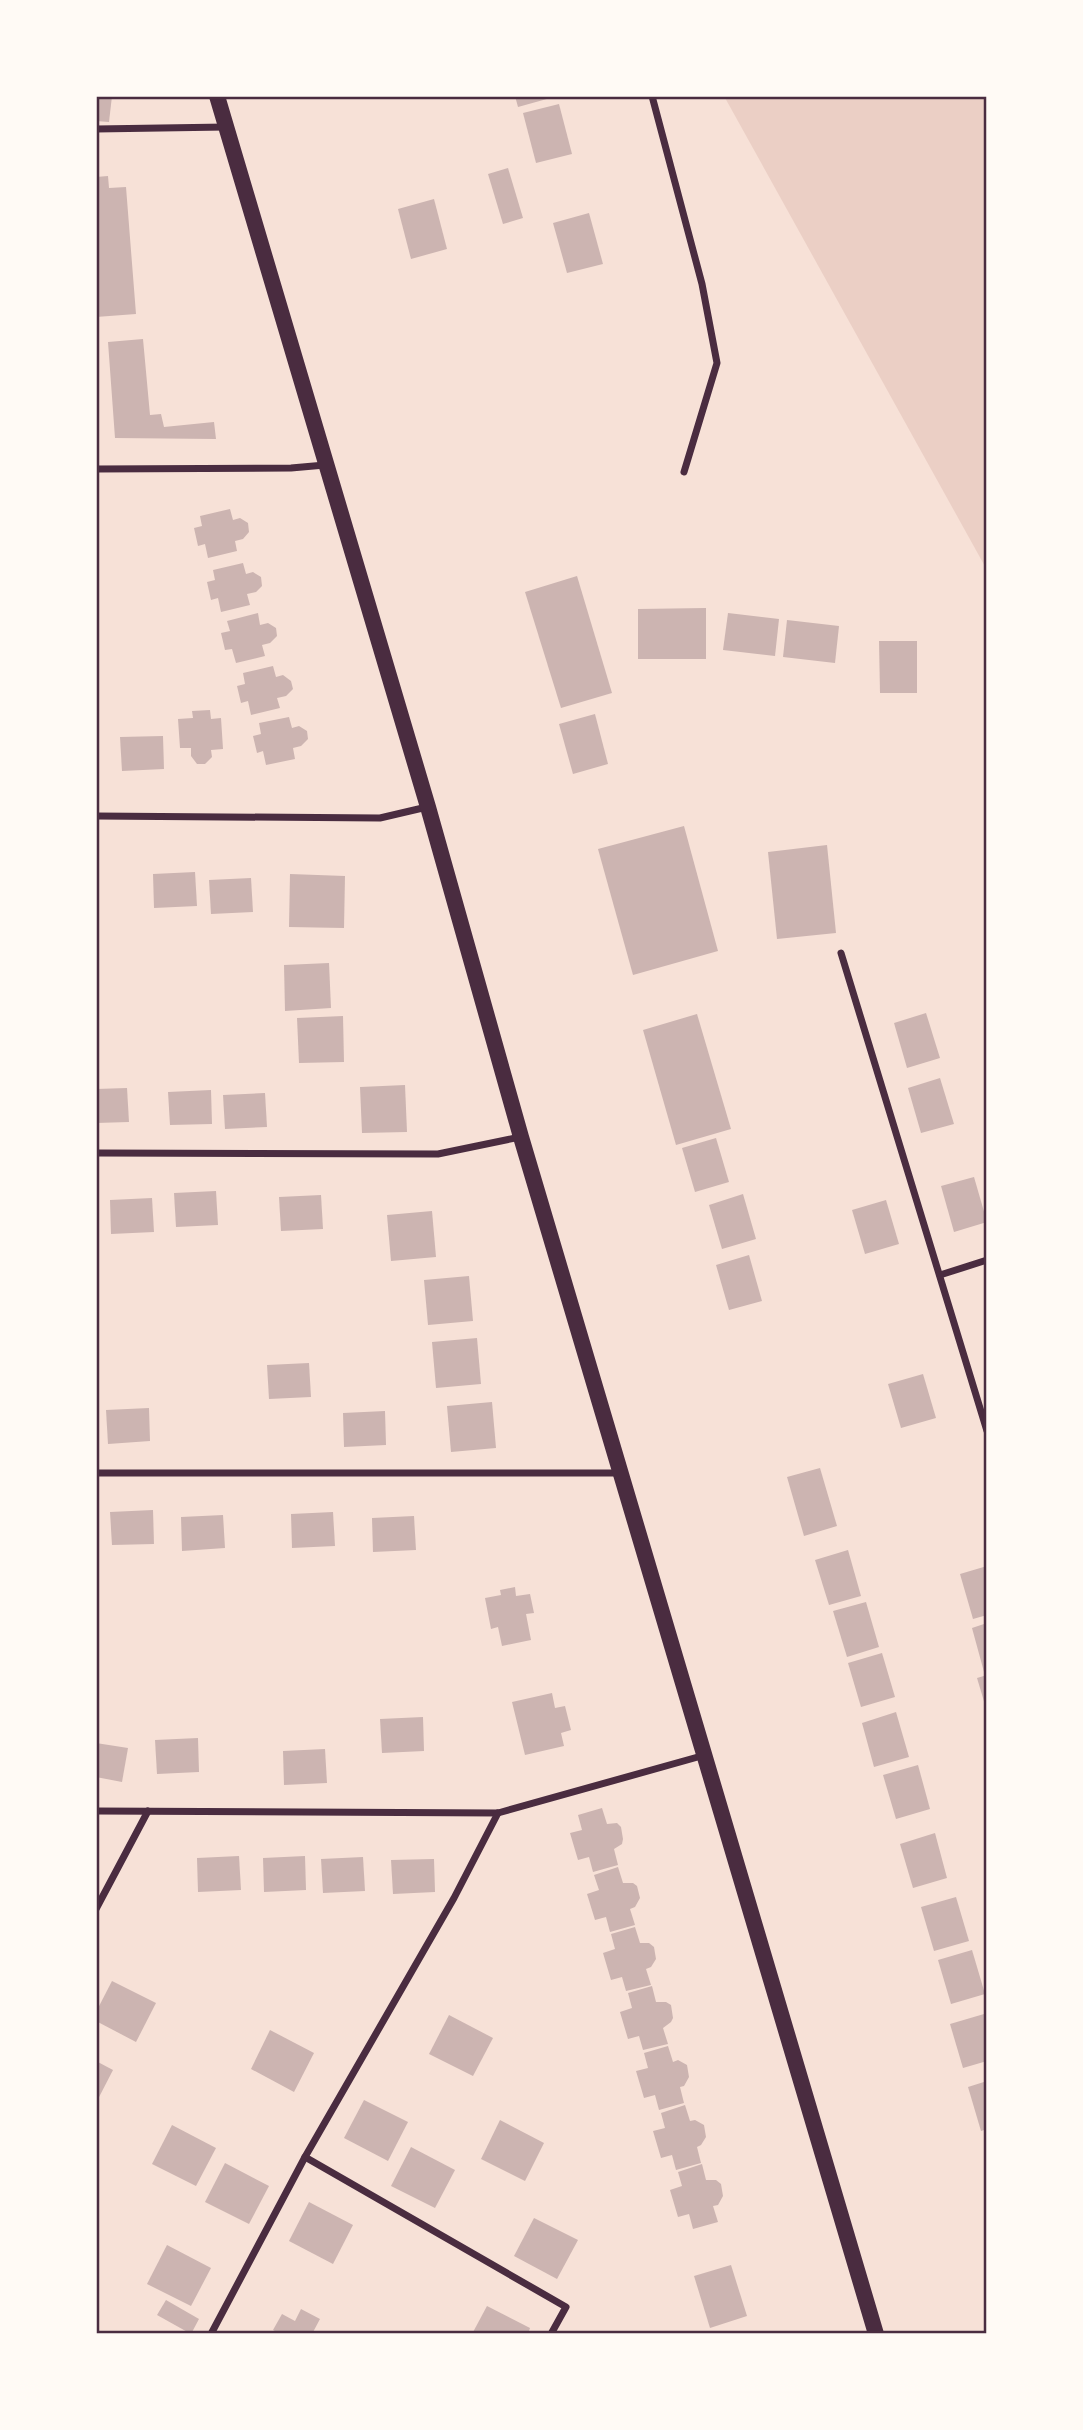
<svg xmlns="http://www.w3.org/2000/svg" width="1083" height="2430" font-family="Overpass,sans-serif">
  <style>
    .green { fill: #ebcfc5 }
    .building { fill: #ccb4b1 }
    .lines { fill: none; stroke-linecap: round; stroke-linejoin: round }
    .minor { stroke: #4a2c40; stroke-width: 7 }
    .primary { stroke: #4a2c40; stroke-width: 16 }
    .neatline { fill: none; stroke: #4a2c40; stroke-width: 2.5 }
  </style>
  <rect width="100%" height="100%" fill="#f7e1d7"/>
  <polygon class="green" points="724,96 987,96 987,570"/>
  <g class="building">
    <polygon points="96,96 112,96 109,122 96,121"/>
    <polygon points="515,96 554,96 554,97 518,107"/>
    <polygon points="559,104 572,154 536,163 523,113"/>
    <polygon points="508,168 523,218 503,224 488,174"/>
    <polygon points="108,176 109,188 126,187 136,314 96,317 96,177"/>
    <polygon points="434,199 447,249 411,259 398,209"/>
    <polygon points="589,213 603,264 567,273 553,223"/>
    <polygon points="143,339 150,415 161,414 164,427 214,422 216,439 115,438 108,342"/>
    <polygon points="230,509 233,520 240,518 248,523 249,532 243,539 235,541 237,551 208,558 205,544 198,546 194,528 202,526 200,516"/>
    <polygon points="243,563 246,574 253,572 261,577 262,586 256,592 247,594 250,605 221,612 218,598 211,600 207,582 215,580 213,570"/>
    <polygon points="577,576 612,693 561,708 525,592"/>
    <polygon points="706,608 706,659 638,659 638,609"/>
    <polygon points="258,613 260,625 268,623 276,628 277,636 270,643 262,645 265,656 236,663 232,649 225,650 221,633 230,631 227,621"/>
    <polygon points="728,613 779,619 775,656 723,650"/>
    <polygon points="787,620 839,626 835,663 783,657"/>
    <polygon points="879,641 917,641 917,693 880,693"/>
    <polygon points="273,666 276,677 283,675 291,681 293,689 286,696 277,698 280,708 251,715 248,701 241,703 237,686 245,684 243,673"/>
    <polygon points="210,710 211,719 221,718 223,749 211,750 212,757 205,764 197,764 191,756 191,748 180,748 178,719 193,718 192,711"/>
    <polygon points="595,714 608,764 573,774 559,724"/>
    <polygon points="289,717 292,728 299,726 307,731 308,739 301,746 293,748 295,759 266,765 263,751 257,753 253,736 261,734 259,723"/>
    <polygon points="163,736 164,769 122,771 120,737"/>
    <polygon points="684,826 718,951 633,975 598,849"/>
    <polygon points="827,845 836,933 777,939 768,852"/>
    <polygon points="195,872 197,906 154,908 153,874"/>
    <polygon points="290,874 345,876 344,928 289,927"/>
    <polygon points="251,878 253,912 211,914 209,880"/>
    <polygon points="329,963 331,1008 285,1011 284,965"/>
    <polygon points="926,1013 940,1058 907,1068 894,1023"/>
    <polygon points="697,1014 731,1129 676,1145 643,1030"/>
    <polygon points="343,1016 344,1062 299,1063 297,1018"/>
    <polygon points="940,1078 954,1124 921,1133 908,1088"/>
    <polygon points="405,1085 407,1132 362,1133 360,1087"/>
    <polygon points="127,1088 129,1122 96,1123 96,1089"/>
    <polygon points="211,1090 212,1124 170,1125 168,1092"/>
    <polygon points="265,1093 267,1127 225,1129 223,1095"/>
    <polygon points="716,1138 729,1182 695,1192 682,1148"/>
    <polygon points="974,1177 987,1222 954,1232 941,1186"/>
    <polygon points="216,1191 218,1225 176,1227 174,1193"/>
    <polygon points="743,1194 756,1239 722,1249 709,1205"/>
    <polygon points="321,1195 323,1229 281,1231 279,1197"/>
    <polygon points="152,1198 154,1232 111,1234 110,1200"/>
    <polygon points="886,1200 899,1244 865,1254 852,1210"/>
    <polygon points="432,1211 436,1257 391,1261 387,1215"/>
    <polygon points="749,1255 762,1301 729,1310 716,1265"/>
    <polygon points="469,1276 473,1321 428,1325 424,1280"/>
    <polygon points="477,1338 481,1384 436,1388 432,1342"/>
    <polygon points="309,1363 311,1397 269,1399 267,1365"/>
    <polygon points="923,1374 936,1418 901,1428 888,1384"/>
    <polygon points="492,1402 496,1448 451,1452 447,1406"/>
    <polygon points="149,1408 150,1441 108,1444 106,1410"/>
    <polygon points="385,1411 386,1445 344,1447 343,1413"/>
    <polygon points="820,1468 837,1526 804,1536 787,1477"/>
    <polygon points="153,1510 154,1544 112,1545 110,1512"/>
    <polygon points="333,1512 335,1546 292,1548 291,1514"/>
    <polygon points="223,1515 225,1548 182,1551 181,1517"/>
    <polygon points="414,1516 416,1550 373,1552 372,1518"/>
    <polygon points="848,1550 861,1596 829,1605 815,1560"/>
    <polygon points="987,1566 987,1615 973,1619 960,1574"/>
    <polygon points="515,1587 516,1596 530,1594 534,1613 526,1614 531,1640 502,1646 498,1627 491,1629 485,1598 501,1595 500,1590"/>
    <polygon points="866,1602 879,1647 847,1657 833,1611"/>
    <polygon points="987,1623 987,1671 984,1672 972,1628"/>
    <polygon points="882,1653 895,1697 861,1707 848,1663"/>
    <polygon points="987,1675 987,1708 986,1708 977,1678"/>
    <polygon points="552,1693 555,1708 565,1706 571,1730 561,1733 564,1746 525,1755 512,1702"/>
    <polygon points="896,1712 909,1757 874,1767 862,1723"/>
    <polygon points="423,1717 424,1751 382,1753 380,1719"/>
    <polygon points="198,1738 199,1772 157,1774 155,1740"/>
    <polygon points="96,1743 128,1748 122,1782 96,1777"/>
    <polygon points="325,1749 327,1783 284,1785 283,1751"/>
    <polygon points="918,1765 930,1809 896,1819 883,1775"/>
    <polygon points="602,1808 607,1824 617,1823 621,1827 623,1839 622,1844 614,1849 618,1865 593,1872 589,1857 578,1860 570,1833 582,1830 578,1815"/>
    <polygon points="935,1833 947,1878 913,1888 900,1844"/>
    <polygon points="239,1856 241,1890 198,1892 197,1858"/>
    <polygon points="305,1856 306,1890 264,1892 263,1858"/>
    <polygon points="363,1857 365,1891 323,1893 321,1859"/>
    <polygon points="434,1859 435,1892 393,1894 391,1860"/>
    <polygon points="618,1867 623,1883 633,1883 637,1886 640,1898 635,1907 630,1909 635,1925 610,1932 606,1917 595,1920 587,1894 599,1890 594,1875"/>
    <polygon points="956,1897 969,1941 934,1951 921,1907"/>
    <polygon points="635,1927 640,1943 649,1943 654,1947 656,1959 651,1967 646,1969 651,1985 626,1991 622,1977 611,1980 603,1953 615,1949 611,1934"/>
    <polygon points="972,1950 985,1994 951,2004 938,1960"/>
    <polygon points="112,1981 156,2003 136,2042 96,2021 96,2012"/>
    <polygon points="652,1986 656,2002 666,2002 671,2005 673,2018 671,2022 663,2028 668,2044 643,2050 639,2036 628,2039 620,2012 632,2008 628,1993"/>
    <polygon points="984,2014 987,2022 987,2061 963,2068 950,2024"/>
    <polygon points="449,2015 493,2038 473,2076 429,2054"/>
    <polygon points="270,2030 314,2053 294,2092 251,2069"/>
    <polygon points="668,2046 673,2062 678,2060 687,2065 689,2077 684,2086 680,2087 684,2103 659,2110 655,2095 644,2098 636,2071 648,2068 644,2053"/>
    <polygon points="96,2061 113,2070 96,2103"/>
    <polygon points="987,2081 987,2129 981,2131 968,2087"/>
    <polygon points="364,2100 408,2122 388,2161 344,2138"/>
    <polygon points="685,2105 690,2121 695,2120 704,2125 706,2137 701,2145 697,2147 701,2163 676,2170 672,2155 661,2158 653,2131 665,2128 661,2113"/>
    <polygon points="500,2120 544,2143 525,2181 481,2159"/>
    <polygon points="172,2125 216,2148 196,2186 152,2164"/>
    <polygon points="411,2147 455,2170 435,2208 391,2186"/>
    <polygon points="225,2163 269,2186 249,2224 205,2202"/>
    <polygon points="702,2164 706,2180 716,2180 721,2184 723,2196 718,2205 713,2206 718,2222 693,2229 689,2214 678,2217 670,2190 682,2186 678,2172"/>
    <polygon points="309,2202 353,2225 333,2264 289,2241"/>
    <polygon points="534,2218 578,2240 557,2279 514,2256"/>
    <polygon points="167,2245 211,2268 191,2306 147,2284"/>
    <polygon points="731,2265 747,2316 710,2328 694,2276"/>
    <polygon points="166,2300 199,2319 191,2334 157,2315"/>
    <polygon points="487,2306 530,2328 528,2334 472,2334"/>
    <polygon points="301,2309 320,2319 312,2334 280,2334 273,2330 282,2314 295,2321"/>
  </g>
  <g class="lines">
    <g class="minor">
      <polyline points="652,96 702,284 717,363 684,472"/>
      <polyline points="96,129 226,127"/>
      <polyline points="96,469 291,468 325,465"/>
      <polyline points="96,816 380,818 427,807"/>
      <polyline points="841,953 987,1431"/>
      <polyline points="96,1153 438,1154 520,1137"/>
      <polyline points="940,1275 987,1260"/>
      <polyline points="96,1473 620,1473"/>
      <polyline points="96,1811 498,1813 705,1755"/>
      <polyline points="96,1909 148,1811"/>
      <polyline points="305,2157 566,2307 551,2334"/>
      <polyline points="211,2334 305,2157 454,1898 498,1813"/>
    </g>
    <polyline class="primary" points="217,96 428,807 521,1137 876,2334"/>
  </g>
  <rect width="1083" height="2430" fill="none" stroke="#fffaf5" stroke-width="196"/>
  <rect x="98" y="98" width="887" height="2234" class="neatline"/>
</svg>
